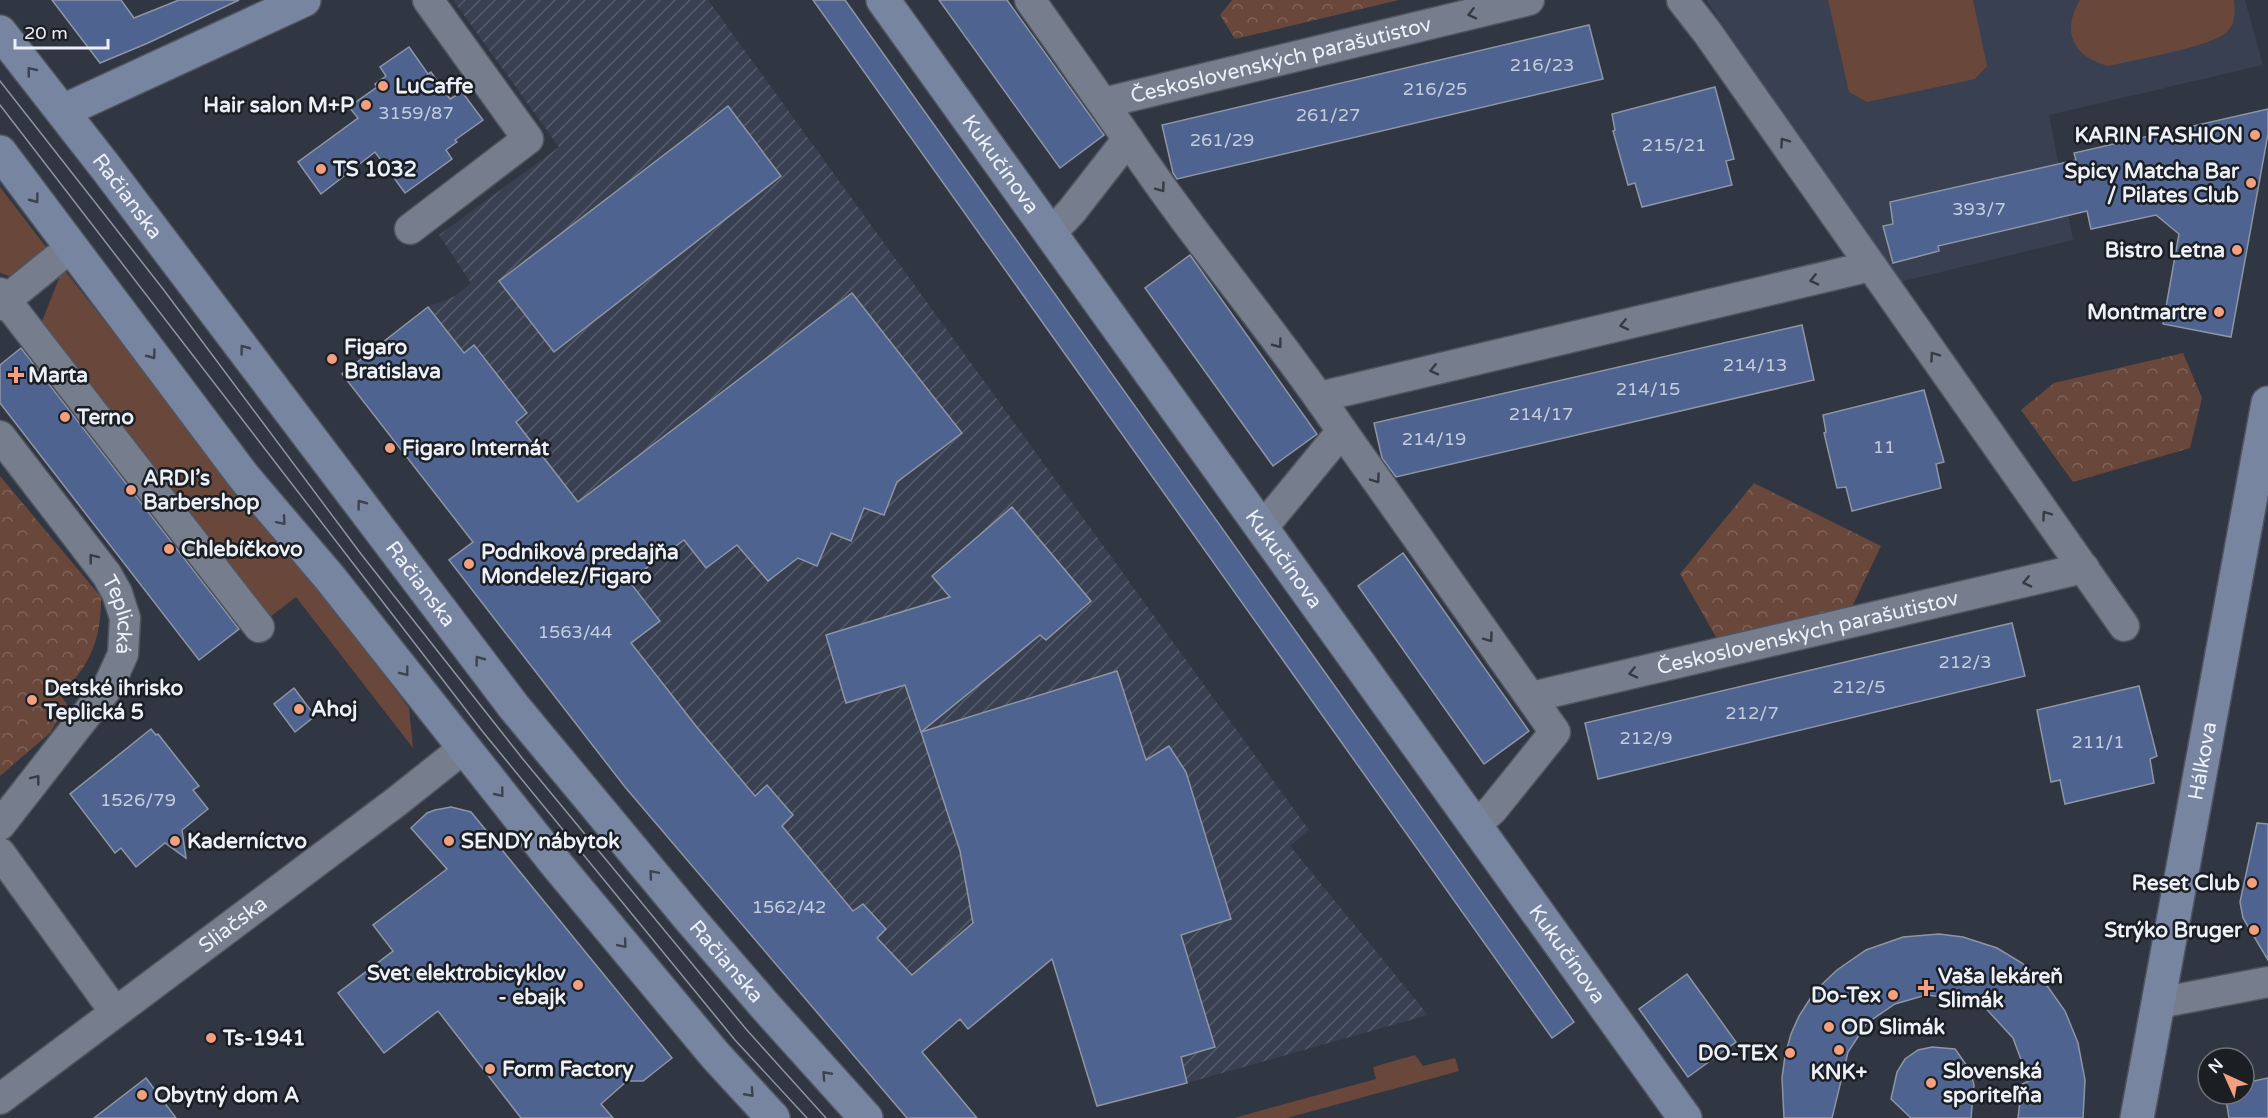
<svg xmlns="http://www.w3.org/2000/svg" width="2268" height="1118" font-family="'Varela Round',sans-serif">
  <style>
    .built { fill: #384051 }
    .industrial { fill: url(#industrial-furrows) }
    .grass { fill: #69483b }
    .park { fill: url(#park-crowns) }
    .building { fill: #4e6390; stroke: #8e95a4; stroke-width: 1.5 }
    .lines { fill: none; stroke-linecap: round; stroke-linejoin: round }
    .street-casing { stroke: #4f545f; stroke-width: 33 }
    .secondary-casing { stroke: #4f545f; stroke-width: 36 }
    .street { stroke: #767d8c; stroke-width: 30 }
    .secondary { stroke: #7885a1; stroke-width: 33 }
    .tram { stroke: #8f949e; stroke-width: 1.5 }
    .oneway { stroke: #363a42 }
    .oneway2 { stroke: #3c424f }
    .poi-dot { fill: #f2a07f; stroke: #1b1e23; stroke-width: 2 }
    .labels { text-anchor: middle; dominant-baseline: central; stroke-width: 5; stroke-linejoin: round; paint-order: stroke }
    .number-label { font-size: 18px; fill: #c4cdde }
    .street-label { font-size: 21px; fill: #ecf0f8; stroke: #1b1e23 }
    .poi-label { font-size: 21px; font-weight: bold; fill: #ecf0f8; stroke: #1b1e23; text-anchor: start }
  </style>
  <defs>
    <pattern id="industrial-furrows" width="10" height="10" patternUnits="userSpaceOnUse" patternTransform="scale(1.5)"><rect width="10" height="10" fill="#384051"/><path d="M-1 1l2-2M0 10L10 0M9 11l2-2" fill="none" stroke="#555c6b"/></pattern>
    <pattern id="park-crowns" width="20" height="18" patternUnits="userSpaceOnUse" patternTransform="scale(1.5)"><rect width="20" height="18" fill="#69483b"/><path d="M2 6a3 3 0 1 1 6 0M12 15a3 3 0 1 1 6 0" fill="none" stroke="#7f6358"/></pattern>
  </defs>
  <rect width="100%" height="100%" fill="#303642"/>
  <polygon class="built" points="1706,0 2245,0 2263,65 2049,115 2073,240 1896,283"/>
  <polygon class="industrial" points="453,0 708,0 1309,830 1290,846 1428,1015 1187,1083 1097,1106 1048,946 968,1029 959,1020 881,1087 625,787 449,560 472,541 342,374 428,307 455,296 471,283 439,235 559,147"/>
  <g class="grass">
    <polygon points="1828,0 1973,0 1987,66 1975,79 1867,102 1849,92"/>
    <path d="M2080,0h154c1,10 2,22 -6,31 -15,16 -95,29 -120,35 -35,-9 -47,-35 -28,-66z"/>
    <polygon points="0,187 49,251 12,277 0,273"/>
    <polygon points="63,268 250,507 318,588 409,708 413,748 296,597 266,620 39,329"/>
    <polygon points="1415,1055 1423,1066 1455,1058 1459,1071 1287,1118 1234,1118 1376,1079 1373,1067"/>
  </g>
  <g class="park">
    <polygon points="1232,0 1399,0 1235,39 1220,15"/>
    <polygon points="2183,353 2202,398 2190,448 2073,482 2021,410 2054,383"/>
    <path d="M0,476l101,121c0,43 -10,67 -41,98l7,9 -17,29 -50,43z"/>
    <polygon points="1754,483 1881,546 1849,613 1720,644 1680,574"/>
  </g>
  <g class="building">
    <polygon points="52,0 121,0 134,18 179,0 239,0 148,43 100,63"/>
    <polygon points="813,0 845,0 1531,961 1574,1022 1552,1038"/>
    <polygon points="939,0 1007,0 1104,135 1060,168"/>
    <polygon points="1589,25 1603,79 1177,179 1173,173 1162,125"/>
    <polygon points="409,47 428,74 431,72 450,99 462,92 483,120 455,140 457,142 446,150 452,159 405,193 375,152 321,194 298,162 358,118 349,107 377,87 375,84 386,76 380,67"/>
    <polygon points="1715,87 1734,159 1726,161 1732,185 1642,207 1635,183 1628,185 1613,131 1615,130 1612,114"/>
    <polygon points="728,106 781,176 554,352 499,281"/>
    <polygon points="2268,109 2268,134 2231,337 2163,324 2179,234 2156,215 2091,229 2087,211 1938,246 1939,251 1893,263 1883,226 1893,224 1890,202 2076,160 2074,153"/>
    <polygon points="1190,255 1317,434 1273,466 1145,288"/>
    <polygon points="852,293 962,433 897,482 884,515 864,508 851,541 831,533 817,566 798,558 768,581 737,545 706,568 684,540 629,581 660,621 631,643 696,726 755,796 767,785 793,815 782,826 853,911 863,904 886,929 877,938 912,975 973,923 960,851 921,732 1117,671 1146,760 1169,746 1186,772 1231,919 1181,935 1215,1047 1181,1057 1187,1083 1097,1106 1052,959 968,1029 960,1019 922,1052 977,1118 907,1118 625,787 449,560 473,542 342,374 428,307 464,353 474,345 527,413 516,422 578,502"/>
    <polygon points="1802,325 1814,380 1396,477 1382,458 1374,423"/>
    <polygon points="21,348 239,629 199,660 0,403 0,365"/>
    <polygon points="1924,390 1944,462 1936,464 1941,488 1852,511 1846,487 1837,488 1824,433 1826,432 1823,415"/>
    <polygon points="1012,507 1091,601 1046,640 1040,635 921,732 905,685 846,703 826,635 950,597 932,576"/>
    <polygon points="1403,553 1529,731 1484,764 1358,586"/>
    <polygon points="2012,623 2025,676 1598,779 1585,723"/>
    <polygon points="2139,686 2157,756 2150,759 2154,783 2065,804 2060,780 2051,782 2037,710"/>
    <polygon points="294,688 315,716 295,732 274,704"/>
    <polygon points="151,729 156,735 158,734 199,786 193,790 208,809 182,830 186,858 165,843 136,867 121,848 115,853 70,794"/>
    <polygon points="451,807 471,812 672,1058 643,1081 627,1081 601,1104 613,1118 521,1118 438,1011 384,1053 338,993 393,951 373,925 447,869 411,828 427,813 435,810"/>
    <polygon points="2257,823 2268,824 2268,960 2243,918 2240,902"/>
    <polygon points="1939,934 1963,937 1997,948 2022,963 2048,987 2065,1011 2078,1043 2085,1080 2083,1118 2018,1118 2022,1084 2029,1081 2013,1038 1979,1001 1926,995 1895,1004 1867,1023 1848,1052 1832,1118 1784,1118 1782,1078 1785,1056 1791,1034 1799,1016 1815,991 1837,970 1866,950 1903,937"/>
    <polygon points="1687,974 1736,1042 1688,1077 1639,1009"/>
    <polygon points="1932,1047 1955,1049 1970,1070 1974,1085 1971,1118 1911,1118 1891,1099 1897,1072 1905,1059 1918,1050"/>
    <polygon points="146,1078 176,1118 94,1118"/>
    <polygon points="2268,1078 2268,1118 2229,1118 2225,1094 2244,1094 2244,1083"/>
  </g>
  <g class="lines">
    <defs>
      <g id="street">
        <polyline points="1030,0 1128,139 1071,212 1051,233"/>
        <polyline points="1682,0 1707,32 2124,626"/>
        <path id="s1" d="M1103,103l426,-103"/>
        <path d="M1128,139c67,101 147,192 214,292l-79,96"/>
        <polyline points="410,229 528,139 428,0"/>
        <polyline points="0,293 259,627"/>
        <polyline points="0,305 55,260"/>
        <polyline points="1319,397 1871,266"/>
        <polyline points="1342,431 1555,732 1493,809 1476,825"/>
        <path id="s2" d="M0,436l107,139 10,18 8,25 -2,36 -15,33 -108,138"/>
        <path id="s3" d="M1531,697l553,-129"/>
        <polyline points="0,853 115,1012"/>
        <polyline points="2159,1003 2268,982"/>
        <path id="s4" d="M0,1099l396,-297 68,-54"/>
      </g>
      <g id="secondary">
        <path id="s5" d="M883,0l802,1118"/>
        <path id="s6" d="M0,32l107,137 407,538 176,212 76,88 100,111"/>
        <polyline points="63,111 304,0"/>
        <polyline points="0,152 244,477 330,578 557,865 715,1055 773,1118"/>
        <path id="s7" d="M2137,1118l131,-715"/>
      </g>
    </defs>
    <use href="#street" class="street-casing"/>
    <use href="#secondary" class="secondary-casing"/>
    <use href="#street" class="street"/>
    <use href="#secondary" class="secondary"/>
    <g class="tram">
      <polyline points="0,81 163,289 361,554 522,758 746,1029 826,1118"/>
      <polyline points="0,105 483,732 735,1040 807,1118"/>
    </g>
  </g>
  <defs><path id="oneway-chevron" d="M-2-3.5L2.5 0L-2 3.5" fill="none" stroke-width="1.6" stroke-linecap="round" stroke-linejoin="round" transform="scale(1.5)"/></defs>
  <g class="oneway">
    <use href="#oneway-chevron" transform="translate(1472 14) rotate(166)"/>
    <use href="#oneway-chevron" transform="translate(1784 142) rotate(-125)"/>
    <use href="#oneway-chevron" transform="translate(1161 188) rotate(54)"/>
    <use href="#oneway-chevron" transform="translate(1814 280) rotate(167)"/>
    <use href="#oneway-chevron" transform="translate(1624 325) rotate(167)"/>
    <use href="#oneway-chevron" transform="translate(1278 344) rotate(53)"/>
    <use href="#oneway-chevron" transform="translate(1934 356) rotate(-125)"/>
    <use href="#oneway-chevron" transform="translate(1434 370) rotate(167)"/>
    <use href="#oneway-chevron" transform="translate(1376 479) rotate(55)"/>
    <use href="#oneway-chevron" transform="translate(2046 515) rotate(-125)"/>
    <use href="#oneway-chevron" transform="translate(93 558) rotate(-128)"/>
    <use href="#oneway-chevron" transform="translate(2027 582) rotate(167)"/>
    <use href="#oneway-chevron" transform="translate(1489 638) rotate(54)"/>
    <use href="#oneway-chevron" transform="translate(1633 673) rotate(167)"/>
    <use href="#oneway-chevron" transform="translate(36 779) rotate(-52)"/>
  </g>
  <g class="oneway2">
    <use href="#oneway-chevron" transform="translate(31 71) rotate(-129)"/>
    <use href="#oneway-chevron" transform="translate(35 199) rotate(53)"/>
    <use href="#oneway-chevron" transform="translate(244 349) rotate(-127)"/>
    <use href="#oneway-chevron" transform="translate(152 355) rotate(53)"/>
    <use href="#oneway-chevron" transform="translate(361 504) rotate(-127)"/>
    <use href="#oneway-chevron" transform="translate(282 521) rotate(49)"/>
    <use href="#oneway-chevron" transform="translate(479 660) rotate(-127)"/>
    <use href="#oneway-chevron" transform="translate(405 672) rotate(52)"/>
    <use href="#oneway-chevron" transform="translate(500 793) rotate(51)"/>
    <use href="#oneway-chevron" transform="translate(653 874) rotate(-130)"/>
    <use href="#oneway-chevron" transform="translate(623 944) rotate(50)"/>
    <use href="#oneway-chevron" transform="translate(826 1075) rotate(-132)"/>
    <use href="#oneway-chevron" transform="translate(750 1093) rotate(48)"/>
  </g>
  <g class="poi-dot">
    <circle cx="383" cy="86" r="6"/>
    <circle cx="366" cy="105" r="6"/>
    <circle cx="2255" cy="135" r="6"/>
    <circle cx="321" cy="169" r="6"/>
    <circle cx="2251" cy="183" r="6"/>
    <circle cx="2237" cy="250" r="6"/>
    <circle cx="2219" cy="312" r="6"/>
    <circle cx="332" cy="359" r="6"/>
    <path d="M13 366h6v6h6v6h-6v6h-6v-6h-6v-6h6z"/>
    <circle cx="65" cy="417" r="6"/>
    <circle cx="390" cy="448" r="6"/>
    <circle cx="131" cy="490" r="6"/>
    <circle cx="169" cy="549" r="6"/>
    <circle cx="469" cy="564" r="6"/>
    <circle cx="32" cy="700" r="6"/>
    <circle cx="299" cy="709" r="6"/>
    <circle cx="175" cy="841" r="6"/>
    <circle cx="449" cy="841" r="6"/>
    <circle cx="2252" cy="883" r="6"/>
    <circle cx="2254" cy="930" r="6"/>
    <circle cx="578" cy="985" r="6"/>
    <path d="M1923 979h6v6h6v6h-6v6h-6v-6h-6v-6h6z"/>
    <circle cx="1893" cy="995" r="6"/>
    <circle cx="1829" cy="1027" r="6"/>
    <circle cx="211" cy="1038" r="6"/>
    <circle cx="1839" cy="1050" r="6"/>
    <circle cx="1790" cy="1053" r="6"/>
    <circle cx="490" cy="1069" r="6"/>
    <circle cx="1931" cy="1083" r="6"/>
    <circle cx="142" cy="1095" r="6"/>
  </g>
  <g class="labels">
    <g class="number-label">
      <text x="1542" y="65">216/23</text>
      <text x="1435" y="89">216/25</text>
      <text x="416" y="113">3159/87</text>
      <text x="1328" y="115">261/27</text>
      <text x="1222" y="140">261/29</text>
      <text x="1674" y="145">215/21</text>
      <text x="1979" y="209">393/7</text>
      <text x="1755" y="365">214/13</text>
      <text x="1648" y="389">214/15</text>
      <text x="1541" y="414">214/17</text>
      <text x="1434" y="439">214/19</text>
      <text x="1884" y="447">11</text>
      <text x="575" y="632">1563/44</text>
      <text x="1965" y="662">212/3</text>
      <text x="1859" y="687">212/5</text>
      <text x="1752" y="713">212/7</text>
      <text x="1646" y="738">212/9</text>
      <text x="2098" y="742">211/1</text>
      <text x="138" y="800">1526/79</text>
      <text x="789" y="907">1562/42</text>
    </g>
    <g class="street-label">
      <text stroke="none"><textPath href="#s1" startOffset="183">Československých parašutistov</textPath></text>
      <text stroke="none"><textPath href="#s5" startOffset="202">Kukučínova</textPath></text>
      <text stroke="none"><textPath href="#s6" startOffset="208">Račianska</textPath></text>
      <text stroke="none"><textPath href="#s5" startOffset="688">Kukučínova</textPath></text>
      <text stroke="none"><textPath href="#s6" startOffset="694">Račianska</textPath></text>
      <text stroke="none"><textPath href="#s2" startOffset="218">Teplická</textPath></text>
      <text stroke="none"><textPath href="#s3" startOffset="284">Československých parašutistov</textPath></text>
      <text stroke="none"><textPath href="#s7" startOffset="363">Hálkova</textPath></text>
      <text stroke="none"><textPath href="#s4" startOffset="291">Sliačska</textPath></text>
      <text stroke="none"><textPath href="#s5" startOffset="1174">Kukučínova</textPath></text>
      <text stroke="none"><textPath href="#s6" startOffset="1180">Račianska</textPath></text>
    </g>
    <g class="poi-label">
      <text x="395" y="86">LuCaffe</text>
      <text x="354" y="105" text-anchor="end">Hair salon M+P</text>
      <text x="2243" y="135" text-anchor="end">KARIN FASHION</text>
      <text x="333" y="169">TS 1032</text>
      <text x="2239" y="171" text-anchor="end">Spicy Matcha Bar<tspan x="2239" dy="24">/ Pilates Club</tspan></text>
      <text x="2225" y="250" text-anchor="end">Bistro Letna</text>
      <text x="2207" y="312" text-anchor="end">Montmartre</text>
      <text x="344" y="347">Figaro<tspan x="344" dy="24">Bratislava</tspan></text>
      <text x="28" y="375">Marta</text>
      <text x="77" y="417">Terno</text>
      <text x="402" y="448">Figaro Internát</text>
      <text x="143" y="478">ARDI’s<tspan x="143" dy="24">Barbershop</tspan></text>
      <text x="181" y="549">Chlebíčkovo</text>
      <text x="481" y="552">Podniková predajňa<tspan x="481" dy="24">Mondelez/Figaro</tspan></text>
      <text x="44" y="688">Detské ihrisko<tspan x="44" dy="24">Teplická 5</tspan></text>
      <text x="311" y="709">Ahoj</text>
      <text x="187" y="841">Kaderníctvo</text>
      <text x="461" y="841">SENDY nábytok</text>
      <text x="2240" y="883" text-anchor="end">Reset Club</text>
      <text x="2242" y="930" text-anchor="end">Strýko Bruger</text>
      <text x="566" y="973" text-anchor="end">Svet elektrobicyklov<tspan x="566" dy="24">- ebajk</tspan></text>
      <text x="1938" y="976">Vaša lekáreň<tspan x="1938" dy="24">Slimák</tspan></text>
      <text x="1881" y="995" text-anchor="end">Do-Tex</text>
      <text x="1841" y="1027">OD Slimák</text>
      <text x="223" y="1038">Ts-1941</text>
      <text x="1778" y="1053" text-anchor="end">DO-TEX</text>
      <text x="502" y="1069">Form Factory</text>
      <text x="1943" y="1071">Slovenská<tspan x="1943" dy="24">sporiteľňa</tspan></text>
      <text x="1839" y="1072" text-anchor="middle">KNK+</text>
      <text x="154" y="1095">Obytný dom A</text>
    </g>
  </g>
  <g transform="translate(2226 1076) rotate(315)"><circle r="28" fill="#1b1e23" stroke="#6f7278" stroke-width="1.5"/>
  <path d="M0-4.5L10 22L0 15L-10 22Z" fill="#f2a07f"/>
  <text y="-9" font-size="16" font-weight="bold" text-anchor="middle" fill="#ecf0f8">N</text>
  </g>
  <path d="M15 39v9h93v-9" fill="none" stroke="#ecf0f8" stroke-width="3"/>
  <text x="24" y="39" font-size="18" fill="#ecf0f8" stroke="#1b1e23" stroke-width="4.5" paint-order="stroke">20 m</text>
</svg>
